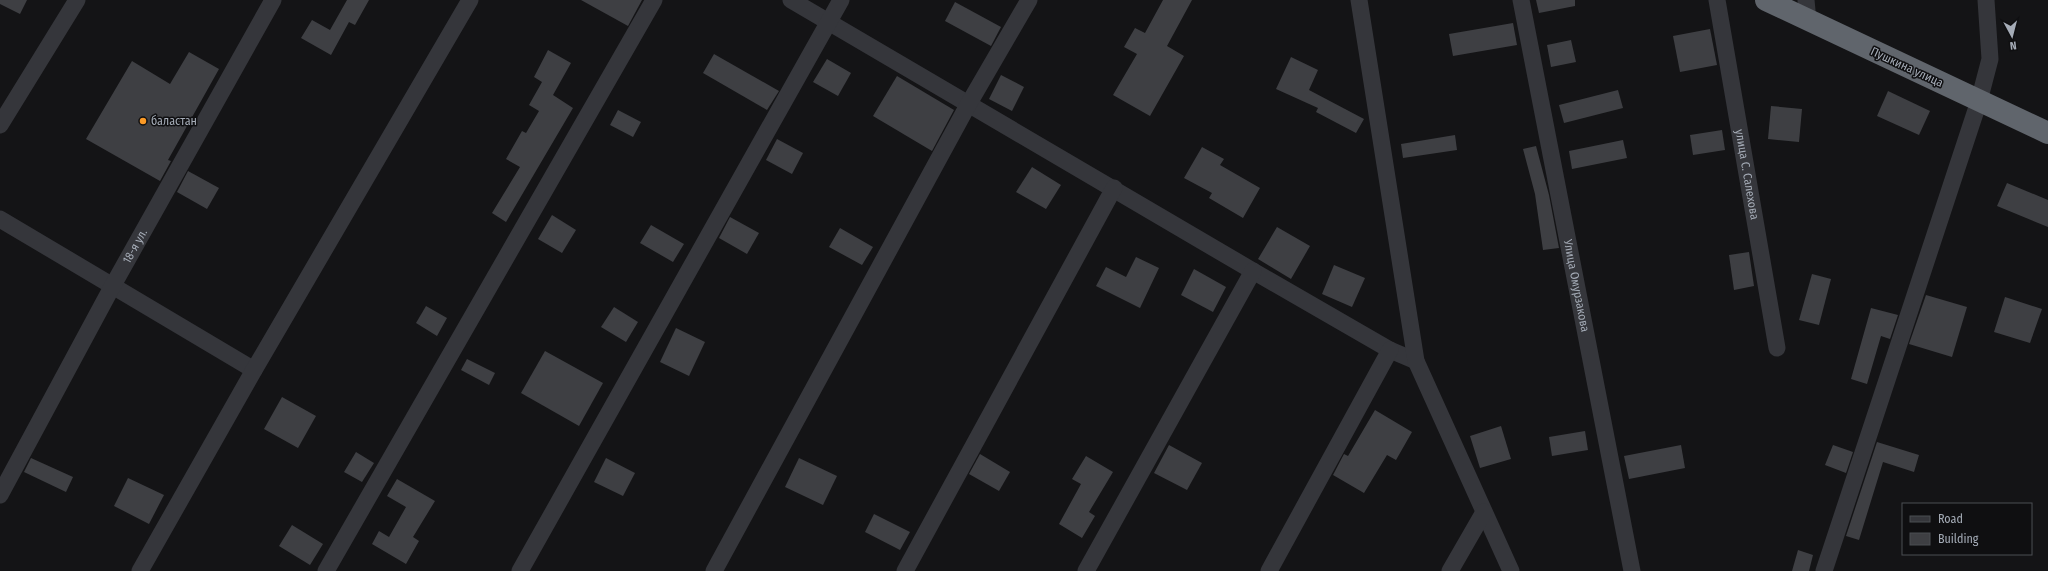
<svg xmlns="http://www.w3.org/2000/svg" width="2048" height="571" font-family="'Fira Sans Condensed',sans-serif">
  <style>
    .building { fill: #3e3f43 }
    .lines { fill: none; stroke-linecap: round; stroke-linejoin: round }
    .street { stroke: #35363b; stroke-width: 17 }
    .highway { stroke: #60656c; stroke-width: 22 }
    .poi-dot { fill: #fb9a26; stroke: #0f0f11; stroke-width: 1.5 }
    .labels { text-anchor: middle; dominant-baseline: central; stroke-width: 3; stroke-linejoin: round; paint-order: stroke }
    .street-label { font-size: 12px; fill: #a5acb7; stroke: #0f0f11 }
    .poi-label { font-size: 12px; fill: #a5acb7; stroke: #0f0f11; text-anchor: start }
  </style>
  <rect width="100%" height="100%" fill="#141416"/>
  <g class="building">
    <polygon points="0,0 27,0 20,14 0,4"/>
    <polygon points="347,0 369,0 355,25 349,22 331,55 301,38 312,20 330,30"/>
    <polygon points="581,0 642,0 628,26"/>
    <polygon points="1163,0 1192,0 1167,46 1184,56 1150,116 1113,95 1137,54 1124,47 1135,28 1145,33"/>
    <polygon points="1536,0 1575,0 1575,6 1539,13"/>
    <polygon points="955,2 1001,27 991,46 945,21"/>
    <polygon points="1513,23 1517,45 1453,56 1449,34"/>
    <polygon points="1710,29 1717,65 1680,72 1673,36"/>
    <polygon points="1571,40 1576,62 1551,67 1547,45"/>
    <polygon points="548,50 571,63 553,95 573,108 506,222 492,213 520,167 506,159 522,131 526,133 539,111 529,105 542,82 534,77"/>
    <polygon points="189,52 219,69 168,160 171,161 160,181 86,139 132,61 170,84"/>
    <polygon points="714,54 779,91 767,110 703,73"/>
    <polygon points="1291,57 1318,70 1309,90 1364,119 1356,133 1316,112 1318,108 1276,89"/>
    <polygon points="827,59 851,73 838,96 813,82"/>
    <polygon points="1001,75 1024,87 1012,111 989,99"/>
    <polygon points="897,76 954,110 932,151 873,116"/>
    <polygon points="1618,90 1623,108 1564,123 1559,105"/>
    <polygon points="1888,91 1930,111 1919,135 1877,116"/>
    <polygon points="1771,106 1802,109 1799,142 1768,139"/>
    <polygon points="618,110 641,122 633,137 610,125"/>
    <polygon points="1722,130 1725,150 1693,155 1690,135"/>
    <polygon points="1455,135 1457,150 1403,158 1401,144"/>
    <polygon points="777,139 803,153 792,174 766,160"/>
    <polygon points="1623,140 1627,158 1572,169 1569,151"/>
    <polygon points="1536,146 1549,195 1559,248 1543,250 1535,194 1523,149"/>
    <polygon points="1202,147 1224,159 1220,165 1260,188 1243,218 1209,198 1212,193 1184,178"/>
    <polygon points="1032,167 1061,185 1046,209 1016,192"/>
    <polygon points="188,171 219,188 207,209 177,192"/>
    <polygon points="2007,183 2048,200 2048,227 1997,206"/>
    <polygon points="552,215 576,230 562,253 538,239"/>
    <polygon points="730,217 759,233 747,254 719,238"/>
    <polygon points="651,225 684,244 673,262 640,243"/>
    <polygon points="1277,227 1310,246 1291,279 1258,259"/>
    <polygon points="840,228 873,247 862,265 829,247"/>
    <polygon points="1749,252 1754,286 1734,290 1729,255"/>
    <polygon points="1136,257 1159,268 1140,308 1096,286 1106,267 1126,277"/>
    <polygon points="1334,265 1365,278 1352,307 1322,294"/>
    <polygon points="1194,269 1226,287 1213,312 1181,295"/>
    <polygon points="1812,274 1831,279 1819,325 1799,320"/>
    <polygon points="1926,295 1967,307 1952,357 1909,344"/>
    <polygon points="2005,297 2042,309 2030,343 1994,332"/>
    <polygon points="426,306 447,318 437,336 416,323"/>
    <polygon points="614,307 638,322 626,342 601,327"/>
    <polygon points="1871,308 1898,315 1890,339 1881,336 1867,384 1851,379"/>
    <polygon points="676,328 705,342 689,376 660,362"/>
    <polygon points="545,351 603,383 579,426 521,393"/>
    <polygon points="467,359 495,373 489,385 461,370"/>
    <polygon points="282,397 316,416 298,448 264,429"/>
    <polygon points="1375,410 1412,432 1396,460 1387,455 1364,493 1333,475 1344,454 1348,456"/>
    <polygon points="1501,426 1511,459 1480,468 1470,436"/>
    <polygon points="1585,431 1588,450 1552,456 1549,437"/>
    <polygon points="1877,442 1919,455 1914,472 1883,462 1859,540 1846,536"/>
    <polygon points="1169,445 1202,463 1187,490 1154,473"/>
    <polygon points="1681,445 1685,468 1629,479 1624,456"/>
    <polygon points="1833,445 1853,452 1846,473 1825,465"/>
    <polygon points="356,452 374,463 362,482 344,472"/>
    <polygon points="980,454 1010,472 999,491 969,474"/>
    <polygon points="1086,456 1113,472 1089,512 1095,516 1082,538 1059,524 1081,484 1072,479"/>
    <polygon points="31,458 73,477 66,492 24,472"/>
    <polygon points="606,458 635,473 623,496 594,482"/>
    <polygon points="799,458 837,476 823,505 785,487"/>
    <polygon points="128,478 164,495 149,524 114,506"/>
    <polygon points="397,479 435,501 413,537 419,541 406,564 372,544 379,531 389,537 406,507 387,496"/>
    <polygon points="874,514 910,532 900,550 865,532"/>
    <polygon points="292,525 323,544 310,565 279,546"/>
    <polygon points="1798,550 1813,555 1809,571 1792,571"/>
  </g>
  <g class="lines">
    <g class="street">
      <polyline points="791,0 1253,271 1390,350 1416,361"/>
      <polyline points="1359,0 1416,361 1511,571"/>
      <path id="s1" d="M1521,0l111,571"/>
      <path id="s2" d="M1717,0l60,348"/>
      <polyline points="1806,0 1808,21"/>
      <polyline points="0,125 77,0"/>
      <polyline points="0,219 254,370"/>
      <path id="s3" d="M0,495l112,-208 161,-287"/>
      <polyline points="140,571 254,370 470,0"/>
      <polyline points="326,571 654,0"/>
      <polyline points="520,571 841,0"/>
      <polyline points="714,571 968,105 1029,0"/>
      <polyline points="905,571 1114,188"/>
      <polyline points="1086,571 1253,271"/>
      <polyline points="1269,571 1390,350"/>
      <polyline points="1450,571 1484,512"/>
      <polyline points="1824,571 1979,101 1990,59 1986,0"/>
    </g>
    <polyline class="highway" points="1766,0 2048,133"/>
  </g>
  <circle class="poi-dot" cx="143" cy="121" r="4"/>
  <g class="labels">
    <g class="street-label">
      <text transform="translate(1907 67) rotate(25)">Пушкина улица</text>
      <text stroke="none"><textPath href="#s2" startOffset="177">улица С. Салехова</textPath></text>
      <text stroke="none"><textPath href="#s3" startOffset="283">18-я ул.</textPath></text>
      <text stroke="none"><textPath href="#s1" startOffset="291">Улица Омурзакова</textPath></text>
    </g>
    <g class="poi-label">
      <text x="151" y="121">баластан</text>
    </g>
  </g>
  <rect x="1902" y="503" width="130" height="52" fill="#0f0f11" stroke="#4b4e53"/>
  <rect x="1910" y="516" width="20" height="6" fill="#35363b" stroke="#4b4e53"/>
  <text x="1938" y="523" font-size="12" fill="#a5acb7">Road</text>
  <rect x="1910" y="533" width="20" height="12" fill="#3e3f43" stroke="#4b4e53"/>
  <text x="1938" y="543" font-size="12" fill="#a5acb7">Building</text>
  <g transform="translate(2012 36) rotate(173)" stroke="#0f0f11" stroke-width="3" paint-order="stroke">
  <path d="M0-3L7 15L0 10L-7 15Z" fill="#a5acb7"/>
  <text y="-6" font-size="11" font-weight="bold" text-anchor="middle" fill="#a5acb7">N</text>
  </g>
</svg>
